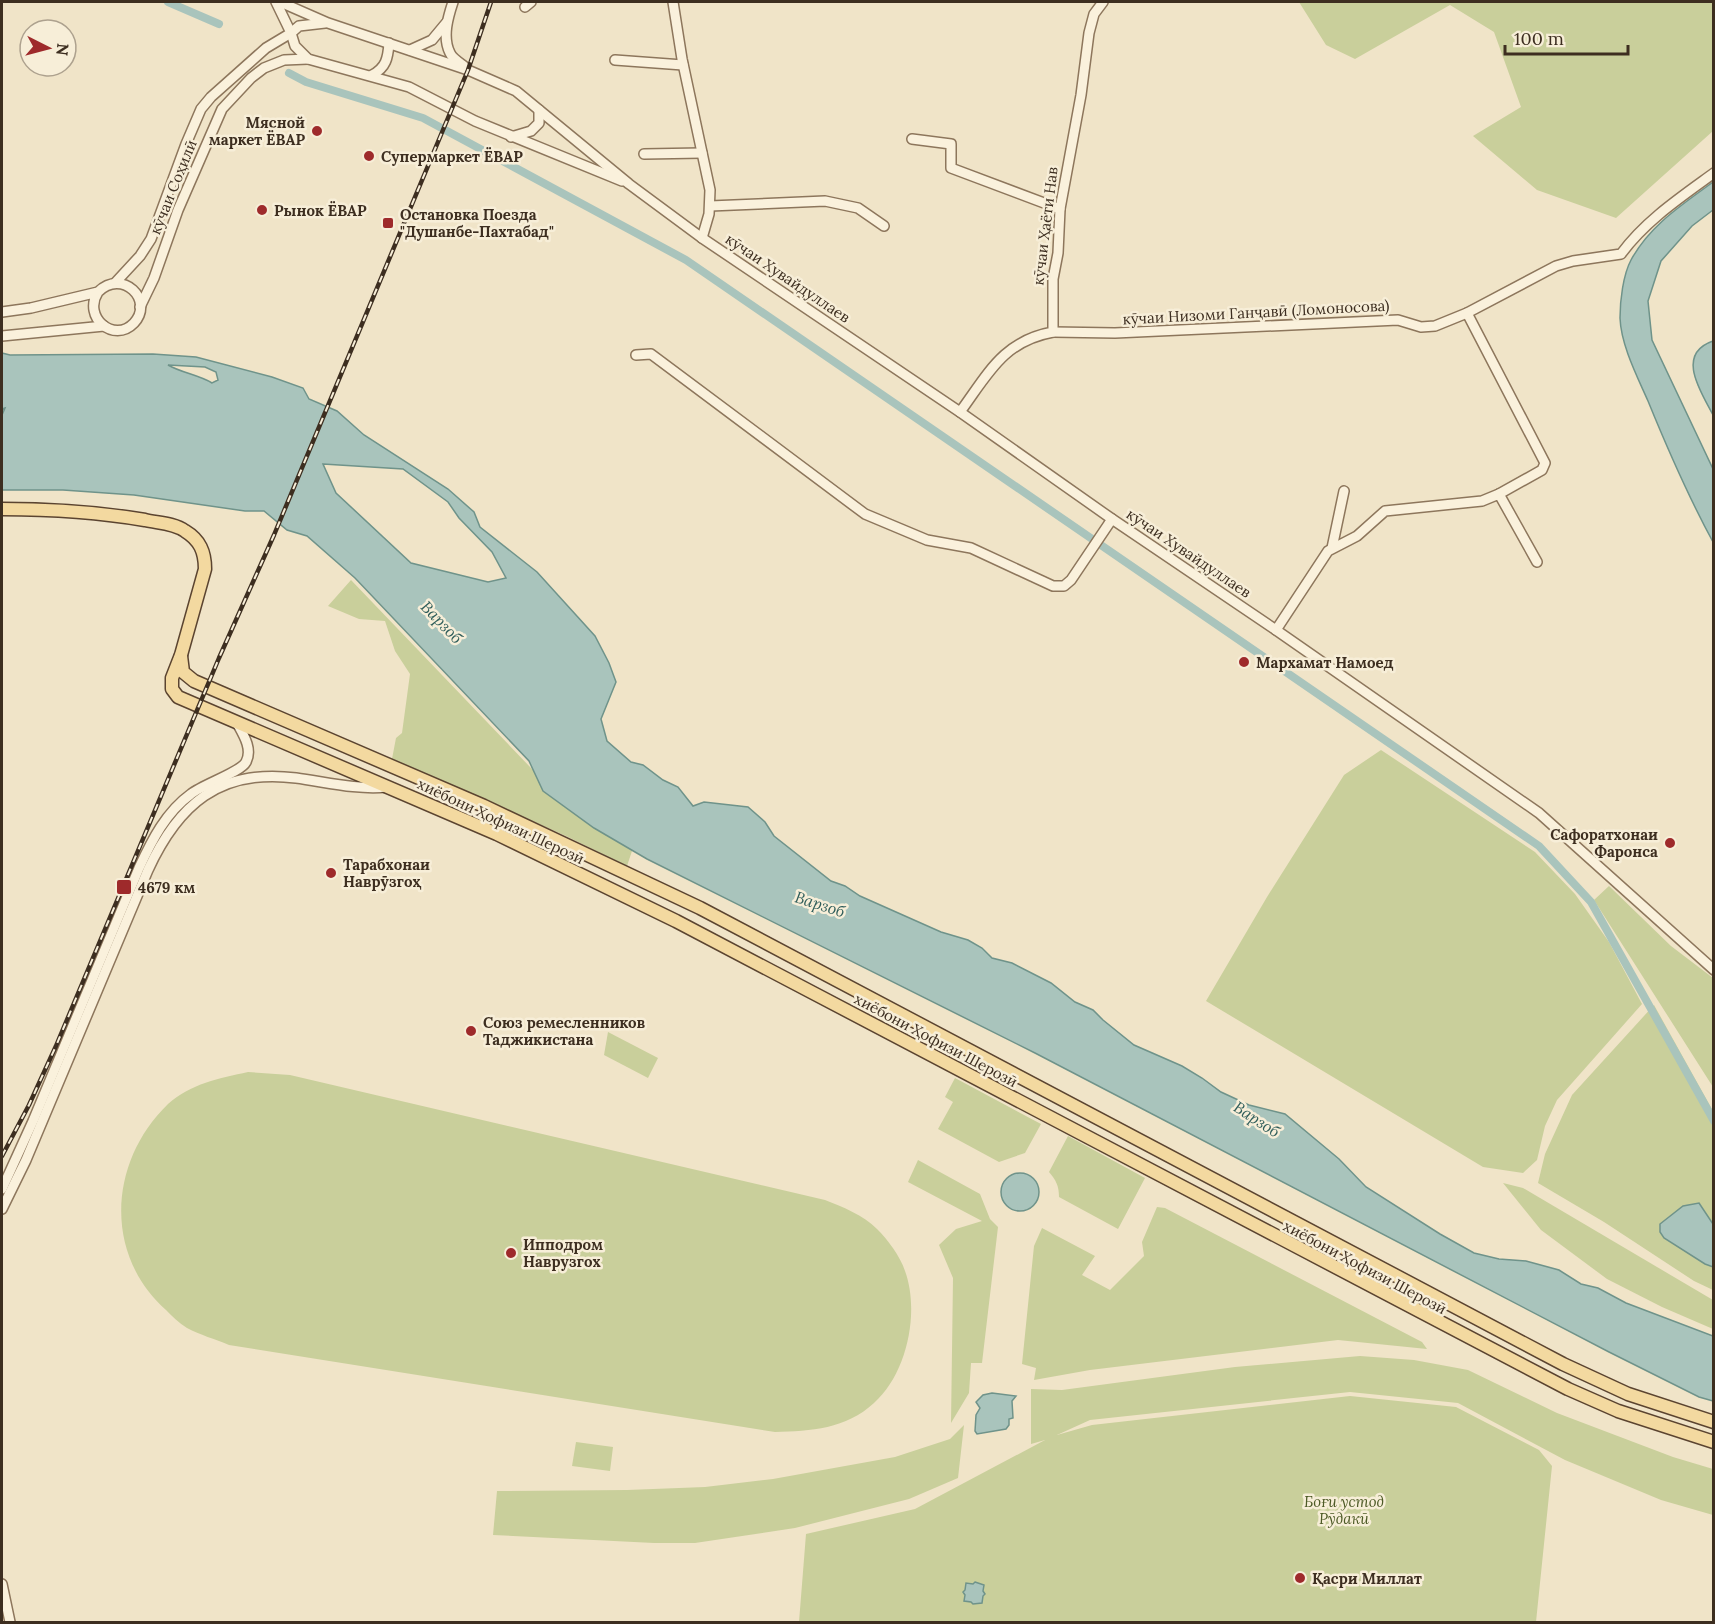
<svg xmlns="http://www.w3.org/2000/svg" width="1715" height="1624" font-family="Lora,serif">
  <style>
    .green { fill: #c9cf9b }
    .water { fill: #a9c4bc; stroke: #6f938a; stroke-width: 1.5; fill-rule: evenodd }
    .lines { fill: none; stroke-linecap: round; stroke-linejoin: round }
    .canal { stroke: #a9c4bc; stroke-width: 8 }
    .minor-casing { stroke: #8d765c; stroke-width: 12 }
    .major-casing { stroke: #5b4430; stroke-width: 15 }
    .minor { stroke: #faf1dc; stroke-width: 9 }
    .major { stroke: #f3d9a0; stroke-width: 12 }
    .rail-casing { stroke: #3d2e20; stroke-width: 4.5 }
    .rail { stroke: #f7eed8; stroke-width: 2; stroke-dasharray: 7; stroke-linecap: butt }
    .poi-dot { fill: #9e2a2b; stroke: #f7eed8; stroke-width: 2 }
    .labels { text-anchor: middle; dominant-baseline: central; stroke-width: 5; stroke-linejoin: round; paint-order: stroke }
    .poi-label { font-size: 15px; font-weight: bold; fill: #3d2e20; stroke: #f7eed8; text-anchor: start }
    .street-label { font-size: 15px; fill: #3d2e20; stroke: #f7eed8 }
    .park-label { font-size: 15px; font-style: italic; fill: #4d5a26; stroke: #f7eed8 }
    .water-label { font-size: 16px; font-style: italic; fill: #2f5d5a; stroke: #f7eed8 }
  </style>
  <rect width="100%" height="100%" fill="#f0e4c8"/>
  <g class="green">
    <polygon points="1299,2 1713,2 1713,131 1616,218 1537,190 1473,136 1521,107 1494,32 1450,5 1355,59 1326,45"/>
    <polygon points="351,580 553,791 634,845 627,866 566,836 392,759 396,738 402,733 410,674 395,651 385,621 359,619 328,606"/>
    <polygon points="1381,750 1535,852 1575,894 1609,942 1642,1004 1557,1100 1545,1126 1537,1160 1523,1173 1483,1167 1206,1001 1267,897 1344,775"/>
    <polygon points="1609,886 1671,946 1713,978 1713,1087 1594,900"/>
    <polygon points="1654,1005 1713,1111 1713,1290 1694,1281 1604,1222 1538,1183 1545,1154 1572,1095"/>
    <polygon points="608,1032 658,1058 648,1078 604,1055"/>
    <path d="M248,1072l42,3 535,125c18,7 38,15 52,29 11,11 23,27 28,42 15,41 2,103 -31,132 -28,26 -63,28 -99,29l-546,-87c-14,-6 -29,-10 -42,-17 -8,-5 -15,-12 -21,-18 -63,-56 -57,-149 2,-206 22,-20 52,-26 80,-32z"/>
    <polygon points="955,1078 1041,1124 1025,1153 999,1162 938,1129 953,1102 945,1097"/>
    <path d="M1068,1136l77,42 -27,51 -59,-32c0,-11 -3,-17 -10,-25z"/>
    <polygon points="918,1160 980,1194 990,1219 998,1227 982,1363 971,1363 969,1393 951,1423 953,1278 939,1245 956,1229 982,1221 908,1182"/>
    <polygon points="1503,1183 1523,1188 1713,1300 1713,1329 1662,1307 1607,1279 1541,1230"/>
    <polygon points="1157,1207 1165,1208 1422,1342 1427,1349 1338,1340 1090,1370 1034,1380 1036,1368 1022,1364 1034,1246 1042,1228 1095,1256 1082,1275 1110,1290 1144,1256 1142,1242"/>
    <polygon points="1360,1356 1414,1360 1468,1370 1557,1413 1673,1457 1713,1469 1713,1515 1661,1500 1565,1460 1458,1403 1350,1392 1090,1420 1057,1435 1092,1425 1350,1396 1456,1407 1539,1450 1552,1466 1536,1622 799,1622 806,1534 915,1509 1045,1440 1031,1444 1031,1389 1062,1390 1235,1367"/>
    <polygon points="964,1425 958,1478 909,1499 795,1528 695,1543 654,1543 493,1535 497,1491 627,1490 705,1487 773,1479 895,1457 950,1439"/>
    <polygon points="576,1442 613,1447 610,1471 572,1466"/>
  </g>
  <g class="water">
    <path d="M1713,182v28l-21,16 -31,35 -13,40 4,39 61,129v73c-25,-46 -45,-92 -65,-141 -11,-25 -27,-56 -28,-83 0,-17 3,-43 11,-58 19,-35 51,-55 82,-78z"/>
    <path d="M1713,341h1l-1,74c-12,-23 -38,-61 0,-74z"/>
    <path d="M2,353l8,2 143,-1 43,3 76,20 31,11 6,11 28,12 27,24 84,54 26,23 6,15 57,45 58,64 14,27 7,19 -15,37 6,22 24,21 12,3 20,15 15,7 15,19 11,-4 44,5 17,15 9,14 57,45 14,5 15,10 81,36 27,8 14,8 10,10 20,5 39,20 24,19 18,8 10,10 31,25 48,21 20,12 19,14 28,13 36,9 54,45 27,28 74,47 34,19 25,6 27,2 33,9 22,14 17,4 28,15 87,33v65l-14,-4 -90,-45 -574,-299 -388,-194 -53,-31 -51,-37 -14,-30 -174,-183 -48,-42 -20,-6 -23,-19h-19l-111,-16 -71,-5h-61v-75l3,-7 -3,1zM168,365l37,2 11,5 2,8 -6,3c-13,-8 -30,-10 -44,-18zM323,464l80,5 45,33 11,16 33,34 14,26 -18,4 -77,-19 -75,-70z"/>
    <circle cx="1020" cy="1192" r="19"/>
    <polygon points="1699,1203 1713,1224 1713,1267 1705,1264 1664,1238 1660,1232 1660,1224 1683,1206"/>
    <polygon points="992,1393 1016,1396 1012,1401 1013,1418 1009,1419 1009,1425 1006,1429 977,1434 975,1431 976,1415 980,1408 976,1402 983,1395"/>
    <polygon points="975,1582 984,1585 983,1591 985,1594 983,1596 982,1603 973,1604 971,1602 964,1601 965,1595 963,1592 965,1590 966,1583 973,1584"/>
  </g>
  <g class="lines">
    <g class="canal">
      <polyline points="168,2 219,24"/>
      <polyline points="289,73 306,82 423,118 686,260 1539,846 1591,902 1714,1121"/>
    </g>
    <defs>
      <g id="minor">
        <polyline points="280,2 328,23 468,70 516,91 629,184 702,238 960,412 1112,519 1276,630 1539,813 1714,970"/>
        <path d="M453,2c-5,15 -11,35 -3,51 2,5 10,10 14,13"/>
        <polyline points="673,2 682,59 710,190 709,214 702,238"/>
        <polyline points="525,7 531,2"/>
        <polyline points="325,23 299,26 291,33 295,46 308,59 409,87 475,121 622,181"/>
        <polyline points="410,50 432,40 447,22"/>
        <polyline points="615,60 683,65"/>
        <path d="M372,75c14,-7 16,-17 17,-32"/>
        <polyline points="511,137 531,131 539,123 539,110"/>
        <polyline points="912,139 951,144 951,168 1060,209"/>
        <polyline points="644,154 702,153"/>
        <polyline points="710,206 825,201 858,208 884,226"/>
        <polyline points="115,283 140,256 151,239 186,144 201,109 211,97 266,48 291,33 276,2"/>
        <polyline points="140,307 154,278 178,210 222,109 251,78 264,68 284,60 308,59"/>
        <path d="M2,312l29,-4 67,-16c24,-24 57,8 36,31 -20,21 -52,-6 -36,-31"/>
        <polyline points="1467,313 1545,463 1542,470 1499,494"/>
        <path d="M1053,332l62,1 283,-13 23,7 14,-1 32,-13 89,-47 17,-5 48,-7c24,-33 60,-57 93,-81"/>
        <polyline points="2,336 104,326"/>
        <polyline points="636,355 651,354 865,514 927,540 971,548 1053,586 1064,586 1071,580 1112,519"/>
        <path d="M960,412c28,-38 43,-71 93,-80v-53l5,-26 2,-44 21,-114 8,-62 5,-19 9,-12"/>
        <polyline points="1332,548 1344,491"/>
        <polyline points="1276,630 1328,551 1357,536 1385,511 1482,501 1499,494 1537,562"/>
        <path d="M2,1189l31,-68 106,-253c13,-28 27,-56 52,-74 13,-10 50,-22 55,-32 7,-13 -3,-28 -9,-39"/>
        <path d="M2,1209l24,-49 122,-290c30,-65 71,-102 148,-92 30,4 60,12 91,9"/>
        <polyline points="2,1584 10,1622"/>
      </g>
      <g id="major">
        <path d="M2,509c48,0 96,3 143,11 13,3 29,3 40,11 15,9 20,21 20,38l-24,86 -9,23v11l6,8 319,137 179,87 892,468 50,22 96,31"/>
        <polyline points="181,656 183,672 194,681 484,806 700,908 1563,1364 1628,1394 1714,1422"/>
      </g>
    </defs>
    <use href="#minor" class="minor-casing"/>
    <use href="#major" class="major-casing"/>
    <use href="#minor" class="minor"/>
    <use href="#major" class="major"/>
    <defs>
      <polyline id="rail" points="2,1156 29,1105 56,1046 219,658 274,535 468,70 491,2"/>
    </defs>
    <use href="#rail" class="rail-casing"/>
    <use href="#rail" class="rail"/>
  </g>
  <g class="poi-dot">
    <circle cx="317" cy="131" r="6"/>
    <circle cx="369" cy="156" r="6"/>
    <circle cx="262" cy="210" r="6"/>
    <rect x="382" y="217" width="12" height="12" rx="3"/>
    <circle cx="1244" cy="662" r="6"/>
    <circle cx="1670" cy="843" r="6"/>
    <circle cx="331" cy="873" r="6"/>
    <rect x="116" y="879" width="16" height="16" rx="3"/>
    <circle cx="471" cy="1031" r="6"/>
    <circle cx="511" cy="1253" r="6"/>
    <circle cx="1300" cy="1578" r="6"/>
  </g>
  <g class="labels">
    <g class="poi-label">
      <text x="305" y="122" text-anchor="end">Мясной<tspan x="305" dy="17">маркет ЁВАР</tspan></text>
      <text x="381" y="156">Супермаркет ЁВАР</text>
      <text x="274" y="210">Рынок ЁВАР</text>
      <text x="400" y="214">Остановка Поезда<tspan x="400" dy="17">"Душанбе-Пахтабад"</tspan></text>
      <text x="1256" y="662">Мархамат Намоед</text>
      <text x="1658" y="834" text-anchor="end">Сафоратхонаи<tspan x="1658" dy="17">Фаронса</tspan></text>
      <text x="343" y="864">Тарабхонаи<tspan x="343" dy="17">Наврӯзгоҳ</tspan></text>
      <text x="138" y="887">4679 км</text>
      <text x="483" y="1022">Союз ремесленников<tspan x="483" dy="17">Таджикистана</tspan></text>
      <text x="523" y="1244">Ипподром<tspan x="523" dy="17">Наврузгох</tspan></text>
      <text x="1312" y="1578">Қасри Миллат</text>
    </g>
    <g class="street-label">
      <text transform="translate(173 187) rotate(-68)">кӯчаи Соҳилӣ</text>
      <text transform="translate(1045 226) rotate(-83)">кӯчаи Ҳаёти Нав</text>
      <text transform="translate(788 278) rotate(34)">кӯчаи Хувайдуллаев</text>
      <text transform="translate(1256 312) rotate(-3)">кӯчаи Низоми Ганҷавӣ (Ломоносова)</text>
      <text transform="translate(1189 553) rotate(34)">кӯчаи Хувайдуллаев</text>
      <text transform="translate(501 821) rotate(25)">хиёбони Ҳофизи Шерозӣ</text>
      <text transform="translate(936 1040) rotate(28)">хиёбони Ҳофизи Шерозӣ</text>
      <text transform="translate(1365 1267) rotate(28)">хиёбони Ҳофизи Шерозӣ</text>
    </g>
    <g class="park-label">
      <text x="1344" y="1501">Боғи устод<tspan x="1344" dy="17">Рӯдакӣ</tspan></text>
    </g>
    <g class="water-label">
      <text transform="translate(442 622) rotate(46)">Варзоб</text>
      <text transform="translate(820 904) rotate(18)">Варзоб</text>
      <text transform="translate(1257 1119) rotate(33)">Варзоб</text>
    </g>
  </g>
  <rect width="1715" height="1624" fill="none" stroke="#3d2e20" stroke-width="6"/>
  <g transform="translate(48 48) rotate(96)"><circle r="28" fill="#f7eed8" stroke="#ada18e" stroke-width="1.5"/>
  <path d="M0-4.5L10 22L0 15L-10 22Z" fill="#9e2a2b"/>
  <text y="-9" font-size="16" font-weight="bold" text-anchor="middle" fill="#3d2e20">N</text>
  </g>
  <path d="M1505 45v9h123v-9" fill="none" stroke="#3d2e20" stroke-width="3"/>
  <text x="1514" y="45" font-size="18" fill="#3d2e20" stroke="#f7eed8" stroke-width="4.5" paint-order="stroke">100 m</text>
</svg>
